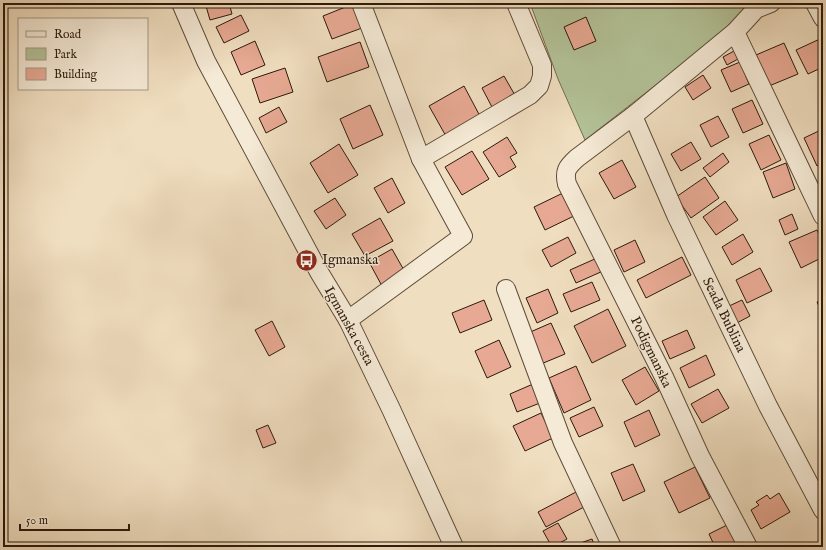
<svg xmlns="http://www.w3.org/2000/svg" width="826" height="550" font-family="'IM FELL English',serif">
  <style>
    .green { fill: #b3c297; stroke: #706e51 }
    .building { fill: #e7a993; stroke: #2d1a0b }
    .lines { fill: none; stroke-linecap: round; stroke-linejoin: round }
    .street-casing { stroke: #5e4b38; stroke-width: 20 }
    .street { stroke: #f5ead6; stroke-width: 18 }
    .labels { text-anchor: middle; dominant-baseline: central; stroke-width: 3; stroke-linejoin: round; paint-order: stroke }
    .poi-label { font-size: 14px; fill: #2d1a0b; stroke: #f5ead6; text-anchor: start }
    .street-label { font-size: 14px; fill: #2d1a0b; stroke: #f5ead6 }
  </style>
  <rect width="100%" height="100%" fill="#f0dec0"/>
  <filter id="stains"><feTurbulence type="fractalNoise" baseFrequency=".005" numOctaves="4"/><feColorMatrix values="0 0 0 0 .2 0 0 0 0 .09 0 0 0 0 .02 0 0 0 .5 -.17"/></filter>
  <radialGradient id="worn" r=".72"><stop offset=".6" stop-color="#630" stop-opacity="0"/><stop offset="1" stop-color="#630" stop-opacity=".3"/></radialGradient>
  <polygon class="green" points="530,3 752,3 715,39 585,140 558,79"/>
  <g class="building">
    <polygon points="216,3 229,3 232,14 210,20 206,6"/>
    <polygon points="353,4 362,28 332,39 323,16"/>
    <polygon points="241,15 249,31 224,43 216,27"/>
    <polygon points="586,17 596,41 574,50 564,27"/>
    <polygon points="822,38 823,41 823,67 808,74 796,50"/>
    <polygon points="255,41 265,65 241,75 231,52"/>
    <polygon points="360,42 369,67 327,82 318,57"/>
    <polygon points="784,43 798,74 769,86 756,55"/>
    <polygon points="734,51 738,59 727,65 723,57"/>
    <polygon points="740,62 749,84 731,92 721,70"/>
    <polygon points="285,68 293,92 260,103 252,79"/>
    <polygon points="703,75 711,88 693,100 685,87"/>
    <polygon points="504,76 516,97 493,109 482,88"/>
    <polygon points="464,86 481,118 447,138 429,106"/>
    <polygon points="752,100 763,124 743,133 732,109"/>
    <polygon points="370,105 383,135 353,149 340,119"/>
    <polygon points="279,107 287,122 266,133 259,118"/>
    <polygon points="718,116 729,137 711,147 700,125"/>
    <polygon points="823,129 823,163 817,166 804,138"/>
    <polygon points="769,135 781,160 761,170 749,144"/>
    <polygon points="507,137 517,153 510,157 516,167 499,177 483,152"/>
    <polygon points="691,142 701,159 681,171 671,154"/>
    <polygon points="339,144 358,175 328,193 310,163"/>
    <polygon points="472,151 489,179 462,195 445,167"/>
    <polygon points="723,153 729,162 710,177 703,168"/>
    <polygon points="622,160 636,187 614,199 599,173"/>
    <polygon points="786,163 795,189 773,198 763,172"/>
    <polygon points="705,177 719,198 691,218 676,197"/>
    <polygon points="392,178 405,203 388,213 374,188"/>
    <polygon points="565,192 576,215 545,230 534,207"/>
    <polygon points="335,198 346,215 326,229 314,211"/>
    <polygon points="725,201 738,220 716,235 703,217"/>
    <polygon points="792,214 798,229 785,235 779,220"/>
    <polygon points="380,218 393,241 365,256 352,234"/>
    <polygon points="817,230 823,243 823,257 801,268 789,242"/>
    <polygon points="743,234 753,252 732,265 722,247"/>
    <polygon points="568,237 576,253 551,267 542,250"/>
    <polygon points="635,240 645,262 624,272 614,250"/>
    <polygon points="392,249 405,272 382,286 369,262"/>
    <polygon points="682,257 691,275 646,298 637,280"/>
    <polygon points="597,258 603,271 576,283 570,270"/>
    <polygon points="760,268 772,291 747,303 736,280"/>
    <polygon points="592,282 600,300 571,312 563,294"/>
    <polygon points="548,289 558,313 537,323 526,298"/>
    <polygon points="823,299 823,315 817,302"/>
    <polygon points="484,300 492,320 460,333 452,313"/>
    <polygon points="742,300 750,316 735,324 727,307"/>
    <polygon points="608,309 626,346 592,363 574,326"/>
    <polygon points="272,321 285,347 269,356 255,330"/>
    <polygon points="551,323 565,354 541,364 528,333"/>
    <polygon points="687,330 695,348 670,359 662,341"/>
    <polygon points="499,340 511,367 487,378 475,351"/>
    <polygon points="706,355 715,375 689,388 680,368"/>
    <polygon points="576,366 591,400 564,413 549,378"/>
    <polygon points="645,367 659,391 636,405 622,380"/>
    <polygon points="533,384 540,403 517,412 510,394"/>
    <polygon points="718,389 729,408 702,423 691,404"/>
    <polygon points="594,407 603,426 579,437 570,418"/>
    <polygon points="649,410 660,435 635,447 624,422"/>
    <polygon points="541,413 553,438 525,451 513,426"/>
    <polygon points="268,425 276,443 263,448 256,430"/>
    <polygon points="633,464 645,491 623,501 611,473"/>
    <polygon points="695,467 710,498 679,513 664,482"/>
    <polygon points="576,492 584,507 546,527 538,512"/>
    <polygon points="779,493 790,512 761,529 751,510 759,505 756,502 767,495 770,499"/>
    <polygon points="558,523 567,539 552,547 543,531"/>
    <polygon points="727,525 738,547 715,547 709,534"/>
    <polygon points="592,539 595,547 569,547"/>
  </g>
  <g class="lines">
    <defs>
      <g id="street">
        <polyline points="181,3 206,61 319,272 348,320 391,409 454,547"/>
        <polyline points="815,3 823,18"/>
        <polyline points="735,32 823,216"/>
        <polyline points="633,116 676,215 768,406 823,510"/>
        <polyline points="421,159 530,95 539,86 542,76 542,65 516,3"/>
        <polyline points="506,289 563,443 612,547"/>
        <polyline points="348,320 463,236 421,159 361,3"/>
        <path d="M748,547l-48,-91 -36,-79 -97,-193c-3,-13 0,-17 10,-26l56,-42 102,-84 21,-23 15,-6"/>
      </g>
    </defs>
    <use href="#street" class="street-casing"/>
    <use href="#street" class="street"/>
  </g>
  <defs>
    <symbol id="bus-disc" viewBox="-11 -11 22 22"><circle r="9.5" fill="#8f2418" stroke="#f5ead6"/><path d="M-5-6H5V4H4V6H2V4H-2V6H-4V4H-5ZM-3.5-4V0h7V-4ZM-3.5 1.2v1.5H-2V1.2ZM2 1.2v1.5H3.5V1.2Z" fill="#fff"/></symbol>
  </defs>
  <g fill-rule="evenodd">
    <use href="#bus-disc" x="294" y="248" width="25" height="25"/>
  </g>
  <g class="labels">
    <g class="poi-label">
      <text x="322" y="260">Igmanska</text>
    </g>
    <g class="street-label">
      <text transform="translate(724 315) rotate(64)">Seada Bublina</text>
      <text transform="translate(349 326) rotate(61)">Igmanska cesta</text>
      <text transform="translate(651 352) rotate(64)">Podigmanska</text>
    </g>
  </g>
  <rect width="826" height="550" fill="none" stroke="#f0dec0" stroke-width="16"/>
  <rect x="4" y="4" width="818" height="542" fill="none" stroke="#2d1a0b" stroke-width="2"/>
  <rect x="8" y="8" width="810" height="534" fill="none" stroke="#2d1a0b"/>
  <rect x="18" y="18" width="130" height="72" fill="#f5ead6" stroke="#a59785"/>
  <rect x="26" y="31" width="20" height="6" fill="#f5ead6" stroke="#a59785"/>
  <text x="54" y="38" font-size="12" fill="#2d1a0b">Road</text>
  <rect x="26" y="48" width="20" height="12" fill="#b3c297" stroke="#a59785"/>
  <text x="54" y="58" font-size="12" fill="#2d1a0b">Park</text>
  <rect x="26" y="68" width="20" height="12" fill="#e7a993" stroke="#a59785"/>
  <text x="54" y="78" font-size="12" fill="#2d1a0b">Building</text>
  <path d="M20 524v6h109v-6" fill="none" stroke="#2d1a0b" stroke-width="2"/>
  <text x="26" y="524" font-size="12" fill="#2d1a0b" stroke="#f5ead6" stroke-width="3" paint-order="stroke">50 m</text>
  <rect width="100%" height="100%" filter="url(#stains)"/>
  <rect width="100%" height="100%" fill="url(#worn)"/>
</svg>
